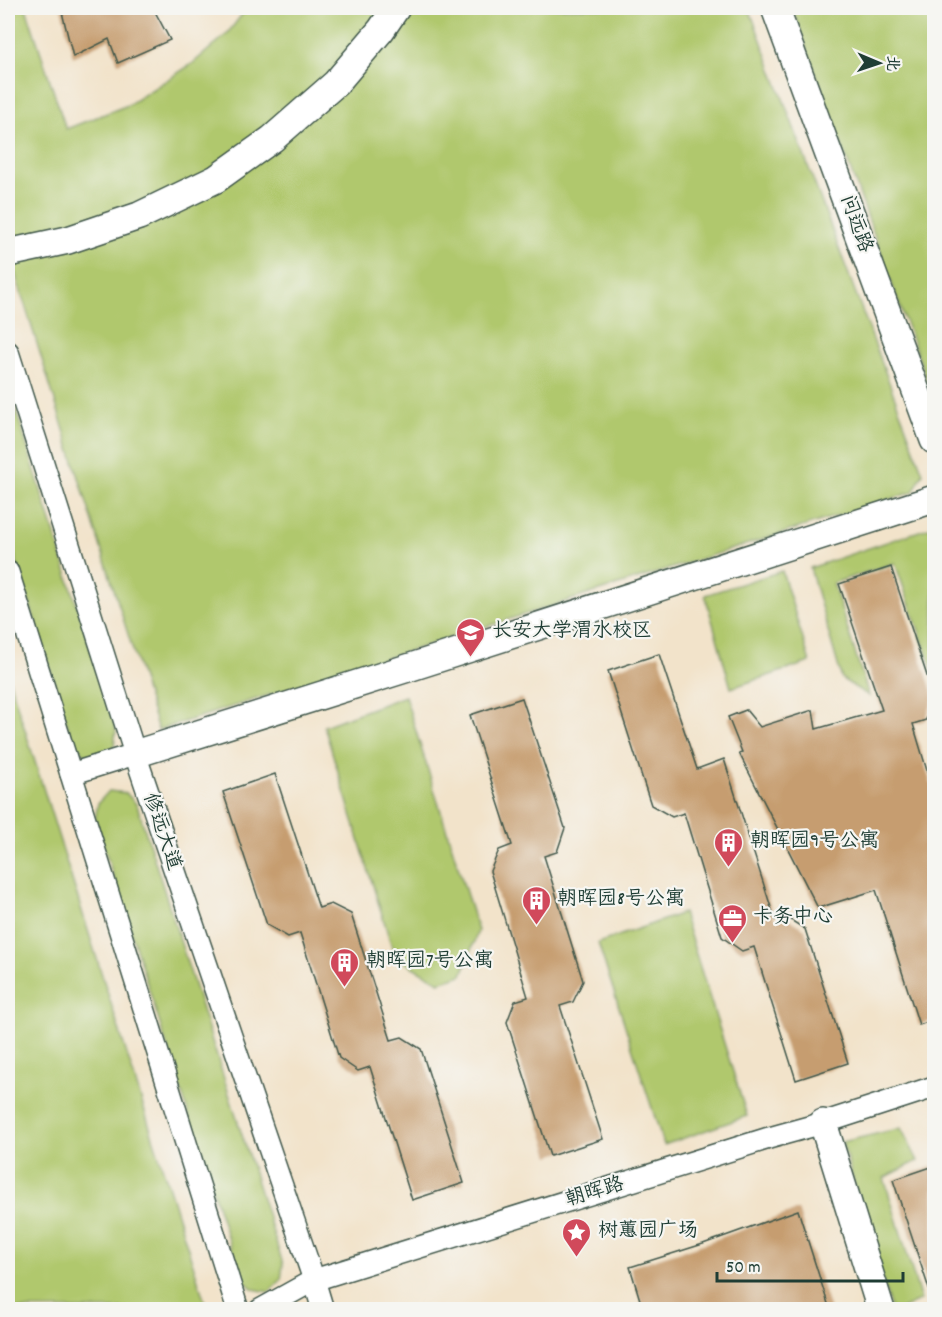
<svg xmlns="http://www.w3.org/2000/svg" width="942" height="1317" font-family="Dekko,'LXGW WenKai TC',sans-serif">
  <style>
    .green { fill: #b0c86d; stroke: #688250; stroke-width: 1.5 }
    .building { fill: #c69d70 }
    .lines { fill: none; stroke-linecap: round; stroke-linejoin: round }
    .pedestrian-casing { stroke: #3f564a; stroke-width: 24 }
    .minor-casing { stroke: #3f564a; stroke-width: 30 }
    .pedestrian { stroke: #fff; stroke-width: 21 }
    .minor { stroke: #fff; stroke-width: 27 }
    .labels { text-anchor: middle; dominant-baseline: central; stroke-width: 4.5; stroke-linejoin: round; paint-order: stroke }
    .street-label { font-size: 20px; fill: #1f3d34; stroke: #f6f6f2 }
    .poi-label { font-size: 20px; fill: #1f3d34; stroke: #f6f6f2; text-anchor: start }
  </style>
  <rect width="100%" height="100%" fill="#f6f6f2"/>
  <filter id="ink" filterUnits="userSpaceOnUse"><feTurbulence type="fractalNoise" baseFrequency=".0167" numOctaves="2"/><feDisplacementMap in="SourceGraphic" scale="12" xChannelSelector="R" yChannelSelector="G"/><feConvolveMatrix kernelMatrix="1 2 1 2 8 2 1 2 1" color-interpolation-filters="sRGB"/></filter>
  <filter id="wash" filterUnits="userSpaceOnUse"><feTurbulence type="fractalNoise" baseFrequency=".008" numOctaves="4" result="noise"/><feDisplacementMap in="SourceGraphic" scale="24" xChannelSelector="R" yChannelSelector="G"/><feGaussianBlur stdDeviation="1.35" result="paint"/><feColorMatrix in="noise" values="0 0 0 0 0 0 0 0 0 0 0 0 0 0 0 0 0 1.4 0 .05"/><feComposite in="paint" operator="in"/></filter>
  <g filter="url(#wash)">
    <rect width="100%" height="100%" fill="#f2e3ca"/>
    <g class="green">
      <polygon points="8,8 26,8 66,129 128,105 192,64 227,34 247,8 749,8 923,473 913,492 158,730 8,251"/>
      <polygon points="792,8 934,8 934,400"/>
      <polygon points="8,385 116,730 114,746 102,757 86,755 73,743 8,534"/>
      <polygon points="934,526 934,674 895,563 833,583 869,696 842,679 810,568"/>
      <polygon points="782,571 810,662 731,688 705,595"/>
      <polygon points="8,676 207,1309 8,1309"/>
      <polygon points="405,696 478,931 462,975 439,982 395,957 324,726"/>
      <polygon points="109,791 126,793 137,805 283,1264 281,1280 269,1292 253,1289 240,1277 95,819 98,803"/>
      <polygon points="683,913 747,1116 664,1145 598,943"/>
      <polygon points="901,1128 918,1161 884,1178 921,1300 902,1309 891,1309 842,1142"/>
    </g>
    <g id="blocks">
      <g class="building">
        <polygon points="61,8 153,8 170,40 118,63 109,39 73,57"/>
        <polygon points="891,567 934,697 926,720 913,724 934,794 934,873 930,875 934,890 934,1020 919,1025 876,890 818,908 739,753 742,752 728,717 746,710 760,727 813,710 816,729 882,710 839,584"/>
        <polygon points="659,654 697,769 724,759 775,920 786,917 805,929 848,1063 796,1080 754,947 742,951 722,937 684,813 672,817 651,805 608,671"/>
        <polygon points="522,698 565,828 557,852 544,856 583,981 573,1002 560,1006 603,1139 550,1156 507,1022 515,1001 528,997 490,871 499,850 512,845 470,715"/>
        <polygon points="275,774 319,908 331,904 351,914 391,1040 402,1037 421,1049 464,1183 412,1200 370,1067 358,1071 339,1058 300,933 288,937 267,925 223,792"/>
        <polygon points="934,1166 934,1294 931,1295 893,1180"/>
        <polygon points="798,1210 830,1310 643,1310 630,1267 703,1244"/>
      </g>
    </g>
  </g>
  <g filter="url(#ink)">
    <use href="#blocks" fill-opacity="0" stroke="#3f564a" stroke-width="1.5"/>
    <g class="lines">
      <defs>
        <g id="pedestrian">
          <polyline points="8,352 135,754 314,1280 323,1310"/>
          <polyline points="8,572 238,1310"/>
          <polyline points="71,774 135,754"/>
          <polyline points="260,1310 314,1280 769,1138 823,1123 934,1087"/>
        </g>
        <g id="minor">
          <polyline points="775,8 934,440"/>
          <polyline points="8,253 68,240 139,216 216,179 272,139 336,83 381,30 396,8"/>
          <polyline points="135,754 411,667 934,499"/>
          <polyline points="823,1123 881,1310"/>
        </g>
      </defs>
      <use href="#pedestrian" class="pedestrian-casing"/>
      <use href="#minor" class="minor-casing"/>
      <use href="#pedestrian" class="pedestrian"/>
      <use href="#minor" class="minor"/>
    </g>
  </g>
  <defs>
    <symbol id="university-pin" viewBox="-11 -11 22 30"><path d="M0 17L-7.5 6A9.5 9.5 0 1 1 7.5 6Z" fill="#d1495b" stroke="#f6f6f2"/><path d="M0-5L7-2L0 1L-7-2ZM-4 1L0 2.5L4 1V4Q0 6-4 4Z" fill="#fff"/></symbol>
    <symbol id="building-pin" viewBox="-11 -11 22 30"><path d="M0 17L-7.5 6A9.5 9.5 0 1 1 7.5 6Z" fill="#d1495b" stroke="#f6f6f2"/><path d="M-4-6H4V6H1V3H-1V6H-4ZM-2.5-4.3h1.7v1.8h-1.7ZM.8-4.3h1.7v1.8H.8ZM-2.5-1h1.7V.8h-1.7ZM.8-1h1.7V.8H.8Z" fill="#fff"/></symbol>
    <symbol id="office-pin" viewBox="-11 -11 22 30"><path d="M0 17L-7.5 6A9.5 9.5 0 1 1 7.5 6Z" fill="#d1495b" stroke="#f6f6f2"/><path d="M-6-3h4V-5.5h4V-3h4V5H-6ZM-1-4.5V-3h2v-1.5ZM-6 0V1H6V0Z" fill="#fff"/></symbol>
    <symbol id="sight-pin" viewBox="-11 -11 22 30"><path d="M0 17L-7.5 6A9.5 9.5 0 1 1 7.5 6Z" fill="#d1495b" stroke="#f6f6f2"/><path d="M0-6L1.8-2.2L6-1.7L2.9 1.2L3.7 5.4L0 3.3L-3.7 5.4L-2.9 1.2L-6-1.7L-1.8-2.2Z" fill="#fff"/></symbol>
  </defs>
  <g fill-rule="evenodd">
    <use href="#university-pin" x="454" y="616" width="33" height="45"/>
    <use href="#building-pin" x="712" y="826" width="33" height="45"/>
    <use href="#building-pin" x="520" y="884" width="33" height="45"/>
    <use href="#office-pin" x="716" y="902" width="33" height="45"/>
    <use href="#building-pin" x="328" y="946" width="33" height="45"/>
    <use href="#sight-pin" x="560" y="1216" width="33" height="45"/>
  </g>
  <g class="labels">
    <g class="street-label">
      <text transform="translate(855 224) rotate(70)">问远路</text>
      <text transform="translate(161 832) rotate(71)">修远大道</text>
      <text transform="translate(595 1193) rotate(-17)">朝晖路</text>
    </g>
    <g class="poi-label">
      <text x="492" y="632">长安大学渭水校区</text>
      <text x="750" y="842">朝晖园9号公寓</text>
      <text x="557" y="900">朝晖园8号公寓</text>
      <text x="753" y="918">卡务中心</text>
      <text x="366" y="962">朝晖园7号公寓</text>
      <text x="598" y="1232">树蕙园广场</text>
    </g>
  </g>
  <rect width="942" height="1317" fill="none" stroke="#f6f6f2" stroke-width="30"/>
  <g transform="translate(879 63) rotate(92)" stroke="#f6f6f2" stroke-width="4.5" paint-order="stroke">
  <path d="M0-4.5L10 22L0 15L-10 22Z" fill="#1f3d34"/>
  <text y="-9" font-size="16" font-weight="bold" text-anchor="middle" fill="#1f3d34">北</text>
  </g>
  <path d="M717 1272v9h186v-9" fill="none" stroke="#1f3d34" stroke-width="3"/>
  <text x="726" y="1272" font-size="18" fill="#1f3d34" stroke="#f6f6f2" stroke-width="4.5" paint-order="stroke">50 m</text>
</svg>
